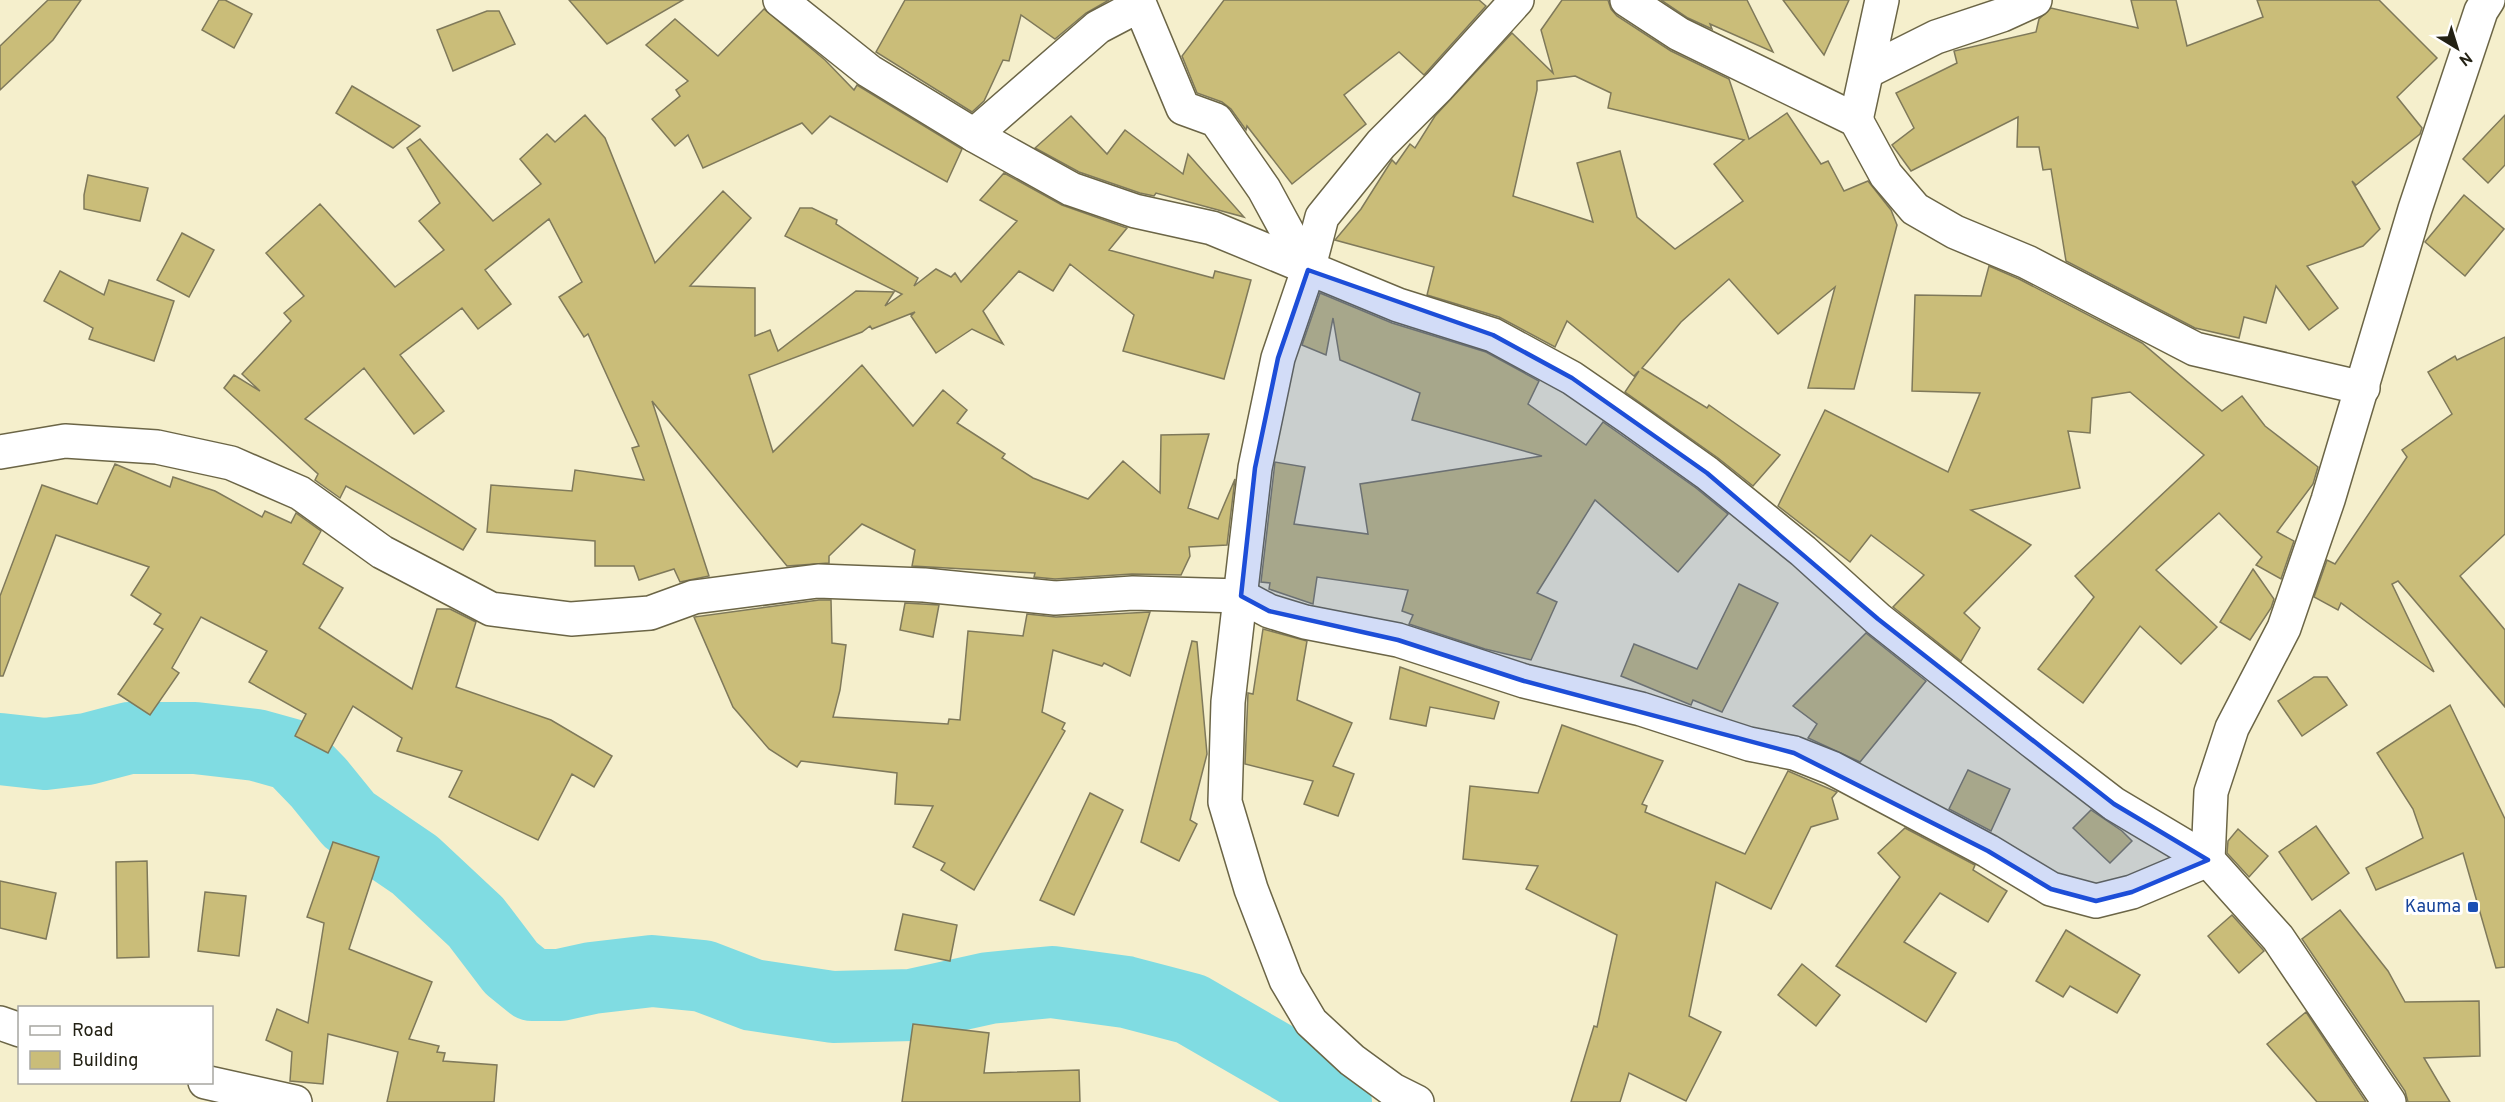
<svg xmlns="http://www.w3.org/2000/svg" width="2505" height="1102" font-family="Overpass,sans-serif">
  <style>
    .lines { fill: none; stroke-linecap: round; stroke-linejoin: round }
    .river { stroke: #80dce2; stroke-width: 72 }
    .building { fill: #cabd79; stroke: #7f795a; stroke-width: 1.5; fill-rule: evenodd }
    .street-casing { stroke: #6b6546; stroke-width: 36 }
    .street { stroke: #fff; stroke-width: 33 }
    .marked { fill: #1d4ed8; fill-opacity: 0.2; stroke: #1d4ed8; stroke-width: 4.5; stroke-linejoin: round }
    .transit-dot { fill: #1a4fb4; stroke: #fff; stroke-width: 2 }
    .labels { text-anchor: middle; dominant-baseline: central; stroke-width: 6; stroke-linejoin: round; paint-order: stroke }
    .transit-label { font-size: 18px; fill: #164399; stroke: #fff; text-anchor: end }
  </style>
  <rect width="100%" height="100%" fill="#f5efcc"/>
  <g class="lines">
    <polyline class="river" points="0,749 45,754 87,749 129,738 195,738 256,745 292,755 319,783 349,820 415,865 476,922 511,968 532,985 560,985 592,978 652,971 703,976 753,995 833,1007 912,1005 989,988 1052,982 1126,992 1191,1009 1310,1078 1336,1102"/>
  </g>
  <g class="building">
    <polygon points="48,0 81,0 53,40 0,90 0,46"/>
    <polygon points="219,0 225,0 252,14 234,48 202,30"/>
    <polygon points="569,0 683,0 607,44"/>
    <polygon points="905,0 1109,0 1086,13 1055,39 1021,15 1009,61 1003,60 984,101 972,112 876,52"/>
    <polygon points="1224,0 1479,0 1486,6 1424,75 1399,52 1344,95 1366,124 1292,184 1247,126 1246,130 1231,109 1222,102 1197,93 1182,56"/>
    <path d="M1562,0h46l3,9 6,7 54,35 58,28 20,60 38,-26 34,51 7,-3 16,30 24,-10 23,29 6,15 -43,164 -46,-1 27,-101 -57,47 -49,-55 -48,43 -39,46 65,40 2,-3 71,50 -27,31 -35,-28 -93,-66 14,-21 -5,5 -67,-55 -12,26 -56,-30 -72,-22 7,-28 -99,-27 26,-31 31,-49 4,4 14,-20 5,4 20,-32 77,-83 41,40 -12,-43zM1575,76l36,17 -3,15 136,32 -30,24 29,37 -68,48 -38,-32 -17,-66 -43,12 16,59 -80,-26 24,-106v-9z"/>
    <polygon points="1661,0 1747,0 1773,52 1710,24 1712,29 1688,18"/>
    <polygon points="1783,0 1849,0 1824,55"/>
    <polygon points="2131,0 2176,0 2187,46 2263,17 2257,0 2379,0 2437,58 2397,97 2422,128 2420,134 2356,185 2352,181 2380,229 2363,246 2307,266 2338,308 2309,330 2276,286 2266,323 2244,317 2239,338 2195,328 2066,261 2051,169 2043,170 2039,147 2017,147 2018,117 1911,171 1892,145 1914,128 1896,93 1957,63 1954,51 2036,32 2039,19 2051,8 2138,28"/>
    <polygon points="764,9 825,60 854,90 857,85 962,149 947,182 830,116 812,134 802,123 703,168 688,135 675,146 652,119 680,96 676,90 688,81 646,45 675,19 718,56"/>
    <polygon points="487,11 499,11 515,44 453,71 437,30"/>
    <polygon points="352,86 420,126 393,148 336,113"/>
    <polygon points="585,115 605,138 655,263 723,191 751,218 690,286 755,288 755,336 770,330 778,351 856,291 894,292 885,306 902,294 785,236 800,208 812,208 837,220 836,224 918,278 914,286 936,269 951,277 955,273 961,282 1017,221 980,200 1004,173 1062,205 1127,228 1109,250 1213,278 1215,271 1251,280 1224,379 1123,351 1134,315 1070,264 1053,291 1019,271 983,311 1003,344 972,329 936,353 911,316 915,312 872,329 870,326 862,332 749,375 773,452 862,365 913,426 943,390 967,410 957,423 1005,454 1002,458 1033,478 1088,499 1123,461 1160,493 1161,435 1209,434 1188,508 1218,519 1235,479 1227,545 1189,547 1190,556 1181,575 1132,574 1055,579 1034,577 1035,573 912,566 915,550 862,524 829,556 829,563 787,566 652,401 709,576 680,582 674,569 639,580 634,566 595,566 595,541 487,532 491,485 572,491 575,470 644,480 632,448 639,446 588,334 584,337 559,297 582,282 549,219 485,270 511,304 478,329 462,308 400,355 444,411 414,434 364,368 305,419 476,529 463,550 346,486 340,498 315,480 318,474 224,388 234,375 260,391 242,374 291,321 284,313 304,296 266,253 320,204 395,287 444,250 419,221 440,203 407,148 420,139 493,221 541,184 520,159 547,134 555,142"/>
    <polygon points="2505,115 2505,165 2488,183 2463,159"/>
    <polygon points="1071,116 1107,154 1125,130 1183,174 1188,154 1244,217 1156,193 1154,196 1140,193 1079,172 1035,148"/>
    <polygon points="88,175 148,188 140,221 84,209 84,195"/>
    <polygon points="2464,195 2504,229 2465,276 2425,242"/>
    <polygon points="182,233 214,250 189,297 157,280"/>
    <polygon points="1989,266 2019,279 2142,343 2222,411 2242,396 2265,426 2318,467 2313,484 2277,532 2294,541 2281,579 2256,565 2262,557 2219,513 2156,570 2217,627 2181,664 2140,626 2083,703 2038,669 2094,597 2075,576 2204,455 2130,392 2092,398 2090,433 2068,431 2080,488 1971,510 2031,545 1964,613 1980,628 1961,661 1893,607 1924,575 1871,535 1850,562 1778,506 1825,410 1948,472 1980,393 1912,391 1915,295 1981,296"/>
    <polygon points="60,271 104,295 109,280 174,301 154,361 89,339 93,328 44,301"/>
    <polygon points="1320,293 1392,323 1486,352 1539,381 1528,404 1586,445 1603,422 1696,488 1728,514 1678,572 1595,500 1537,593 1557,602 1531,660 1485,649 1409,624 1413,615 1402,611 1408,590 1317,577 1313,604 1269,589 1270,583 1261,582 1275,462 1305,467 1294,524 1368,534 1360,484 1542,456 1412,420 1420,393 1340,360 1333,318 1326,355 1302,345"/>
    <polygon points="2505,337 2505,534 2460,576 2505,630 2505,707 2398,581 2392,584 2434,672 2341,603 2338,610 2314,597 2327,560 2335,564 2407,457 2402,450 2452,414 2428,372 2455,356 2457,360"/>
    <polygon points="115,464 170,487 173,477 215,491 262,517 265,511 291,523 296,513 321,531 303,564 343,588 319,628 412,689 437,609 450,609 476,622 456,687 551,720 612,756 594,787 572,774 538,840 449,797 462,771 397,751 402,738 353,706 328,753 295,736 306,714 249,682 267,651 201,617 172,668 179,673 150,715 118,694 163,629 154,624 161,614 131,595 149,567 56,535 3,676 0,676 0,596 42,485 97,504"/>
    <polygon points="2253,569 2274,599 2271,608 2250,640 2220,622"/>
    <polygon points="1739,584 1778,603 1722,712 1693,700 1691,705 1621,676 1634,644 1697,669"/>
    <polygon points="819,600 831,600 832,643 846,645 840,690 833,717 948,724 949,719 960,720 968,631 1023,636 1027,614 1056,617 1150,612 1130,676 1104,663 1102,666 1053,650 1042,712 1065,723 1062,729 1065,731 974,890 941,870 945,863 913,847 933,806 895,804 897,773 801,761 797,767 769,749 733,707 694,617"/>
    <polygon points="905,603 939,605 933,637 900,630"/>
    <polygon points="1263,629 1307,641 1297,700 1352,723 1333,766 1354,774 1338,816 1304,804 1313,781 1245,764 1248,693 1253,694"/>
    <polygon points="1866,633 1926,681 1860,762 1808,738 1817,724 1793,706"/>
    <polygon points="1192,641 1197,642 1207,754 1190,820 1197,824 1179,861 1141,842"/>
    <polygon points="1400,667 1499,702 1494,719 1430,707 1426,726 1390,719"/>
    <polygon points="2314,677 2327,677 2347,705 2302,736 2278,701"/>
    <polygon points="2450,705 2505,819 2505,967 2496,968 2463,853 2376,890 2366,868 2423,838 2413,809 2377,753"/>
    <polygon points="1562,725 1663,761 1642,804 1647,806 1645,812 1745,854 1788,771 1837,792 1832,798 1838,819 1811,827 1771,909 1716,882 1689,1016 1721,1032 1686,1101 1629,1073 1620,1102 1571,1102 1594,1026 1597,1027 1617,935 1526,889 1538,866 1463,859 1470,786 1538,793"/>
    <polygon points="1968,770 2010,789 1991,831 1949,809"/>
    <polygon points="1090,793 1123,810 1074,915 1040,900"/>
    <polygon points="2091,810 2122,831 2132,841 2110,863 2073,828"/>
    <polygon points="2316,826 2349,873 2312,900 2279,852"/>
    <polygon points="1905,828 1975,865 1973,870 2007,891 1988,922 1940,893 1904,942 1956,973 1926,1022 1836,966 1900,877 1878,853"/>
    <polygon points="2238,829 2268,856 2249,877 2227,853 2228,841"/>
    <polygon points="333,842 379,857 349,949 432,982 409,1039 439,1046 437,1052 445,1053 443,1061 497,1065 494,1102 387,1102 398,1052 328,1034 323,1084 290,1081 292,1052 266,1040 277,1009 308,1023 324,923 307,917"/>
    <polygon points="147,861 149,957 117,958 116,862"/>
    <polygon points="0,881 56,893 46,939 0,928"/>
    <polygon points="205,892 246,896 239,956 198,951"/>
    <polygon points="2340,910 2388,971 2405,1002 2479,1001 2480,1056 2424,1058 2450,1102 2408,1102 2405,1091 2302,939"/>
    <polygon points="903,914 957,925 950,961 895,950"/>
    <polygon points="2232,915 2264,951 2239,973 2208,936"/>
    <polygon points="2066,930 2140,975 2117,1013 2070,986 2063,997 2036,981"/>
    <polygon points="1802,964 1840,995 1816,1026 1778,995"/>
    <polygon points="2306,1012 2366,1102 2317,1102 2267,1044"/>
    <polygon points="913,1024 989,1033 984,1073 1079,1070 1080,1102 902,1102"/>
  </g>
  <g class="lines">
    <defs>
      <g id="street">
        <polyline points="780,0 869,71 974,135 1071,189 1135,211 1212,228 1398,305 1493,335 1572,378 1630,418 1707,473 1803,551 1878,619 2032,741 2114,804 2208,860 2278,938 2389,1102"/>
        <polyline points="1627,0 1679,34 1856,120 1886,175 1915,209 1955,232 2027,262 2195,349 2363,388"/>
        <polyline points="1868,71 1936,37 2002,15 2035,0"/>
        <polyline points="1856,120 1882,0"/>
        <polyline points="974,135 1098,27 1140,5 1183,108 1216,120 1264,189 1308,270"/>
        <polyline points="0,452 65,441 157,447 231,463 300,493 382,552 491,609 571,619 650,613 694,597 818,581 924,585 1055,598 1133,593 1241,596 1269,611 1305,622 1398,640 1524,681 1641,709 1749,744 1794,753 1832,768 1988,851 2051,889 2096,901 2132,892 2208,860 2211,792 2232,728 2284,628 2328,500 2415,209 2481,11 2488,0"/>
        <polyline points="0,1023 20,1030"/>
        <polyline points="205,1082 295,1102"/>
        <polyline points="1417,1102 1393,1090 1352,1060 1311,1022 1286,980 1251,889 1225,802 1228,702 1255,468 1278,358 1308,270 1322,217 1381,144 1439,86 1517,0"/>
      </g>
    </defs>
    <use href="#street" class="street-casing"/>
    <use href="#street" class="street"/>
  </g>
  <path class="marked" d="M1308,270l185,65 79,43 135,95 171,146 236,185 94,56 -76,32 -36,9 -45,-12 -63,-38 -194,-98 -270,-72 -126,-41 -129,-29 -28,-15 14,-128 23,-110z"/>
  <rect class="transit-dot" x="2467" y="901" width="12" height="12" rx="3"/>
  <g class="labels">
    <g class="transit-label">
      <text x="2461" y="907">Kauma</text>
    </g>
  </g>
  <rect x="18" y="1006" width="195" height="78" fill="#ffffff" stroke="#a7a6a1" stroke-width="1.5"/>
  <rect x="30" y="1026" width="30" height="9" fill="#ffffff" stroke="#a7a6a1" stroke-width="1.5"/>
  <text x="72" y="1036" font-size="18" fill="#232114">Road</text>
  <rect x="30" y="1051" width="30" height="18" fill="#cabd79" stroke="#a7a6a1" stroke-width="1.5"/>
  <text x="72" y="1066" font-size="18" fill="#232114">Building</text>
  <g transform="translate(2457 48) rotate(142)" stroke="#ffffff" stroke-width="4.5" paint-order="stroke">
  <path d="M0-4.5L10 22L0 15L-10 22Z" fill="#232114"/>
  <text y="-9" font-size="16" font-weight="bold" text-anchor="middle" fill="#232114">N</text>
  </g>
</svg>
